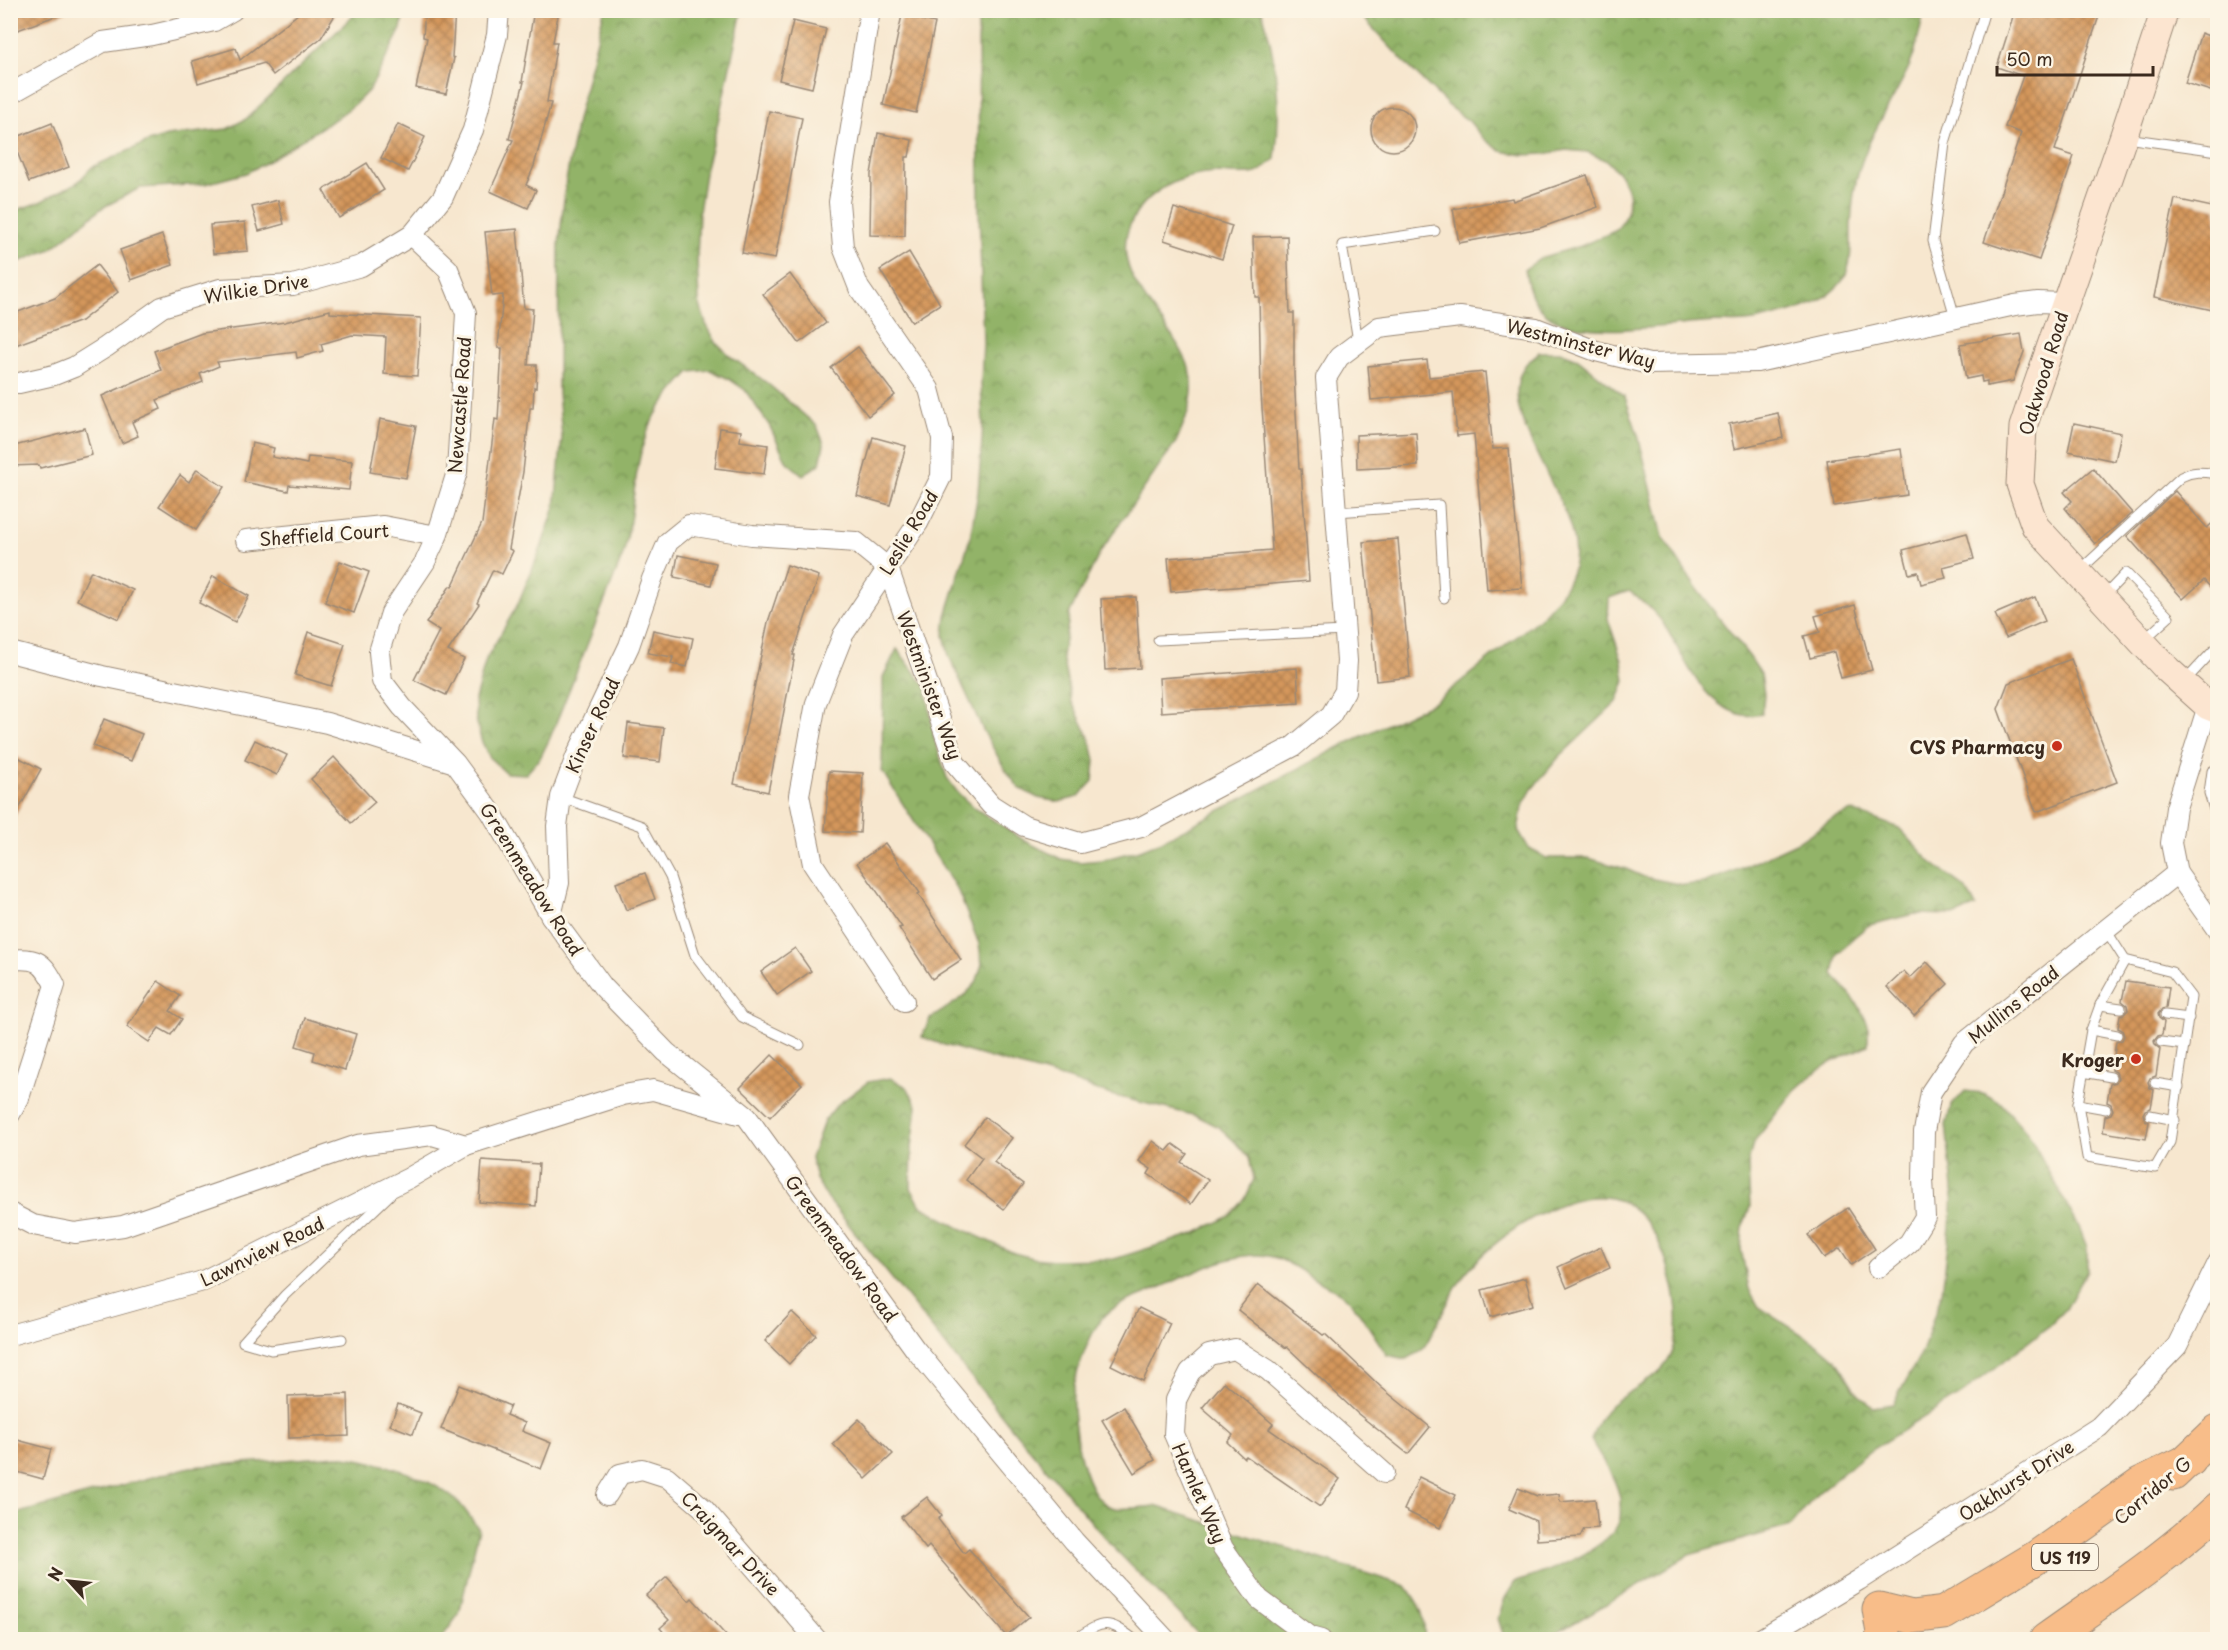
<svg xmlns="http://www.w3.org/2000/svg" width="2228" height="1650" font-family="'Playpen Sans',sans-serif">
  <style>
    .forest { fill: url(#forest-crowns); stroke: #666e42; stroke-width: 1.5 }
    .building { fill: url(#building-cross-hatch) }
    .lines { fill: none; stroke-linecap: round; stroke-linejoin: round }
    .lane-casing { stroke: #998876; stroke-width: 11 }
    .street-casing { stroke: #998876; stroke-width: 22 }
    .secondary-casing { stroke: #998876; stroke-width: 29 }
    .highway-casing { stroke: #998876; stroke-width: 35 }
    .lane { stroke: #fff; stroke-width: 9 }
    .street { stroke: #fff; stroke-width: 20 }
    .secondary { stroke: #fce5d0; stroke-width: 27 }
    .highway { stroke: #f8bd89; stroke-width: 33 }
    .poi-dot { fill: #c8321e; stroke: #fcf5e5; stroke-width: 2 }
    .labels { text-anchor: middle; dominant-baseline: central; stroke-width: 6; stroke-linejoin: round; paint-order: stroke }
    .shield { fill: #fcf5e5; stroke: #75675a; stroke-width: 1.5 }
    .shield-label { font-size: 16px; font-weight: bold; fill: #3b2a1e }
    .street-label { font-size: 18px; fill: #3b2a1e; stroke: #fcf5e5 }
    .poi-label { font-size: 18px; font-weight: bold; fill: #3b2a1e; stroke: #fcf5e5; text-anchor: end }
  </style>
  <defs>
    <pattern id="forest-crowns" width="20" height="18" patternUnits="userSpaceOnUse" patternTransform="scale(1.5)"><rect width="20" height="18" fill="#92b367"/><path d="M2 6a3 3 0 1 1 6 0M12 15a3 3 0 1 1 6 0" fill="none" stroke="#789254"/></pattern>
    <pattern id="building-cross-hatch" width="8" height="8" patternUnits="userSpaceOnUse" patternTransform="scale(1.5)"><rect width="8" height="8" fill="#d4975c"/><path d="M0 0l8 8M0 8l8-8" fill="none" stroke="#ad7b4b"/></pattern>
  </defs>
  <rect width="100%" height="100%" fill="#fcf5e5"/>
  <filter id="ink" filterUnits="userSpaceOnUse"><feTurbulence type="fractalNoise" baseFrequency=".0167" numOctaves="2"/><feDisplacementMap in="SourceGraphic" scale="12" xChannelSelector="R" yChannelSelector="G"/><feConvolveMatrix kernelMatrix="1 2 1 2 8 2 1 2 1" color-interpolation-filters="sRGB"/></filter>
  <filter id="wash" filterUnits="userSpaceOnUse"><feTurbulence type="fractalNoise" baseFrequency=".008" numOctaves="4" result="noise"/><feDisplacementMap in="SourceGraphic" scale="24" xChannelSelector="R" yChannelSelector="G"/><feGaussianBlur stdDeviation="1.35" result="paint"/><feColorMatrix in="noise" values="0 0 0 0 0 0 0 0 0 0 0 0 0 0 0 0 0 1.4 0 .05"/><feComposite in="paint" operator="in"/></filter>
  <g filter="url(#wash)">
    <rect width="100%" height="100%" fill="#f7e7cf"/>
    <g class="forest">
      <polygon points="358,11 404,11 401,29 370,89 354,105 335,119 265,163 246,173 205,184 140,188 102,208 51,249 11,265 11,212 40,202 78,182 92,167 148,142 167,136 227,129 246,119"/>
      <path d="M604,11h138l-25,115 -11,41 -7,45 -2,46 2,44 7,22 10,18 14,14 37,27 50,43 7,18 -4,20 -17,11 -16,-13 -18,-37 -24,-35 -16,-11 -19,-9 -20,2c-15,16 -33,36 -41,56 -17,40 -14,86 -26,127l-73,183 -10,20 -14,16 -20,-1 -16,-15 -9,-18 -5,-21 -1,-20 11,-40 31,-53 24,-58 14,-41 7,-70 -4,-44 1,-149 7,-63 11,-61z"/>
      <path d="M978,11h284c15,49 20,97 13,148 -5,4 -13,12 -19,14 -12,3 -28,0 -41,0 -36,2 -70,18 -85,52 -25,58 58,106 62,156 2,21 -8,42 -16,61l-75,109 -31,61 -8,44 9,44 19,39 5,21 -2,21 -15,16 -19,5 -21,-4 -19,-10 -14,-19 -21,-37 -35,-76 -5,-21 2,-19 24,-78 8,-45 5,-68 -2,-41 2,-42 -4,-133z"/>
      <path d="M1357,11h567c-4,19 -7,38 -15,56 -19,40 -43,71 -53,115 -3,13 -4,28 -5,41 -1,22 4,47 -14,64 -20,20 -51,27 -78,33 -15,4 -30,2 -45,2 -43,2 -124,18 -162,-4 -19,-12 -24,-28 -27,-49l18,-12 38,-11 36,-16 10,-17 2,-20 -8,-18 -14,-14 -20,-9 -21,-2 -22,4 -21,1 -22,-4 -18,-13 -14,-17 -17,-12 -47,-46z"/>
      <path d="M1539,352h21l18,7 47,38 13,38 25,102 35,54 51,65 12,18 3,20 -2,20c-7,1 -16,3 -23,0 -41,-13 -55,-59 -76,-91 -9,-13 -22,-23 -34,-32l-20,7 -1,21 14,42 3,20 -8,21 -58,55 -27,32 -10,18 -4,23 10,17 18,11h42l38,11 18,8 40,8 19,-2 39,-15 56,-26 36,-24 18,-7 47,17 32,34 34,26 11,18 -20,9 -42,-1 -45,11 -16,13 -16,17 -4,19 26,32 9,19v20l-40,19 -16,11 -17,15 -42,53 -5,21 2,43 -7,19 -2,23 8,40 10,18 61,39 15,13 23,35 15,13 20,-3 30,-54 19,-58 10,-82 1,-22 -7,-63 5,-19 14,-15 18,2 18,10 28,32 51,94 7,19v22l-21,39 -16,16 -87,68 -92,57 -53,43 -28,33 -101,29 -144,85h-35l-6,-2 -6,-20 7,-20 10,-16c26,-7 100,-34 105,-64 1,-5 0,-13 0,-19 -3,-20 -19,-41 -29,-59 4,-13 9,-25 20,-35 20,-17 51,-26 61,-52 11,-28 3,-63 -5,-90 -7,-22 -22,-51 -44,-61 -49,-22 -124,32 -155,68 -14,17 -23,40 -34,59 -3,6 -7,15 -12,20 -4,4 -10,7 -15,10l-20,-4c-12,-18 -23,-37 -36,-53 -8,-9 -24,-16 -35,-22 -15,-9 -30,-21 -48,-24 -29,-6 -74,16 -100,28 -18,9 -47,17 -62,30 -15,14 -31,59 -33,79 -2,27 9,108 41,115 12,2 28,-1 41,-2l251,80c14,19 20,29 18,53h-221l-93,-95 -94,-111 -188,-234 -12,-20 -5,-21 13,-37 13,-16 31,-23 22,-4 17,9 10,19 -5,41 -1,41 10,18 37,21 56,26 19,5 21,2 60,-1 80,-25 36,-18 15,-17 9,-20 -5,-21 -14,-16 -16,-15 -22,-11 -86,-21 -42,-15 -128,-36 -19,-7 8,-18 33,-22 13,-14 6,-19 -3,-20 -21,-53 -76,-120 1,-94 14,-28 29,38 9,54 12,37 11,15 15,14 52,34 36,18 19,3 22,-2 38,-10 20,-8 185,-98 90,-42 105,-84c14,-15 28,-30 33,-50 16,-62 -86,-152 -47,-204 3,-4 9,-8 13,-12z"/>
      <path d="M338,1456c40,5 91,19 121,47 7,7 13,18 20,26l-20,85 -18,25h-430v-124l179,-48z"/>
    </g>
    <g id="blocks">
      <g class="building">
        <polygon points="10,10 66,10 66,12 10,33"/>
        <polygon points="303,10 338,10 321,38 273,75 264,63 198,83 192,61 236,48 240,60"/>
        <polygon points="425,10 455,10 452,57 454,58 446,94 416,88 427,38 423,37"/>
        <polygon points="534,10 559,10 553,42 557,42 547,102 551,103 534,166 526,185 536,190 528,208 490,191 513,140 509,139 524,82 522,82"/>
        <polygon points="2015,10 2101,10 2055,150 2074,156 2039,260 1984,242 2021,133 2005,127 2023,76 1997,67"/>
        <polygon points="902,15 935,23 916,113 883,105"/>
        <polygon points="793,21 826,29 812,88 779,80"/>
        <polygon points="2201,33 2217,39 2217,93 2185,83"/>
        <circle cx="1393" cy="129" r="22"/>
        <polygon points="769,111 802,118 775,259 742,253"/>
        <polygon points="52,123 69,167 29,182 12,139"/>
        <polygon points="398,124 425,137 408,171 381,158"/>
        <polygon points="878,133 912,140 909,157 906,157 905,236 870,235 871,174"/>
        <polygon points="367,163 384,190 339,218 323,190"/>
        <polygon points="1587,175 1598,207 1540,228 1459,243 1453,209 1512,198 1513,201"/>
        <polygon points="2175,199 2217,208 2217,311 2154,297"/>
        <polygon points="278,200 284,224 259,231 252,207"/>
        <polygon points="1174,208 1232,226 1222,259 1164,240"/>
        <polygon points="245,222 248,251 213,254 210,225"/>
        <polygon points="517,229 524,308 533,309 528,365 537,365 536,388 534,387 533,408 530,408 523,472 509,549 513,551 502,574 493,570 477,603 479,604 448,651 464,659 446,695 414,680 439,631 426,623 450,586 452,587 482,523 495,419 498,420 502,348 498,348 503,295 492,296 485,232"/>
        <polygon points="162,235 173,265 131,280 120,250"/>
        <polygon points="1287,236 1290,313 1294,313 1294,374 1299,469 1301,469 1309,581 1171,592 1168,558 1272,550 1261,393 1259,297 1255,297 1253,237"/>
        <polygon points="909,252 940,304 912,322 880,270"/>
        <polygon points="97,265 118,292 81,321 10,347 10,315 55,298"/>
        <polygon points="790,274 826,323 799,343 763,294"/>
        <polygon points="330,310 330,313 421,318 417,376 384,374 386,337 352,335 321,344 323,351 297,358 296,352 217,362 219,366 200,374 203,382 157,400 161,409 132,422 138,436 122,443 102,396 161,370 154,351 202,333 285,322"/>
        <polygon points="2021,334 2024,352 2013,381 1987,386 1987,381 1982,382 1981,376 1966,379 1960,344"/>
        <polygon points="858,347 895,395 868,416 831,368"/>
        <polygon points="1427,360 1429,377 1485,372 1493,449 1509,448 1522,588 1487,590 1474,434 1457,436 1453,392 1371,400 1368,366"/>
        <polygon points="1778,413 1783,438 1734,449 1729,424"/>
        <polygon points="380,419 416,426 406,478 370,472"/>
        <polygon points="2074,423 2121,433 2115,461 2068,451"/>
        <polygon points="85,428 92,455 40,468 39,465 10,466 10,447"/>
        <polygon points="720,428 741,431 740,441 768,445 764,474 715,468"/>
        <polygon points="1416,432 1418,466 1357,469 1356,435"/>
        <polygon points="873,437 906,446 890,505 857,496"/>
        <polygon points="252,443 274,448 272,457 307,464 308,457 352,461 349,490 289,485 288,491 244,482"/>
        <polygon points="1901,449 1907,495 1834,506 1827,460"/>
        <polygon points="2093,468 2132,513 2095,544 2065,508 2072,501 2064,492"/>
        <polygon points="197,469 224,487 196,530 159,506 180,475 189,482"/>
        <polygon points="2175,491 2207,528 2217,519 2217,595 2204,580 2183,599 2127,536"/>
        <polygon points="1967,533 1974,559 1943,567 1946,578 1921,584 1918,572 1909,574 1903,550"/>
        <polygon points="1398,539 1410,677 1376,681 1363,542"/>
        <polygon points="678,555 716,563 711,585 674,577"/>
        <polygon points="340,561 369,572 354,613 325,602"/>
        <polygon points="787,565 819,576 793,655 795,655 768,792 734,784 768,622"/>
        <polygon points="91,571 133,590 119,619 77,600"/>
        <polygon points="213,576 249,596 235,622 199,603"/>
        <polygon points="1136,597 1140,668 1105,670 1101,599"/>
        <polygon points="2035,597 2045,621 2006,638 1995,614"/>
        <polygon points="1855,605 1872,670 1841,678 1834,652 1810,658 1804,636 1820,632 1815,616"/>
        <polygon points="653,630 693,638 687,667 671,664 673,657 648,653"/>
        <polygon points="308,632 345,644 331,686 295,675"/>
        <polygon points="2071,659 2117,782 2036,812 1998,709 2008,683"/>
        <polygon points="1297,668 1299,703 1161,712 1159,678"/>
        <polygon points="104,719 142,734 131,761 93,746"/>
        <polygon points="628,723 664,728 660,762 624,758"/>
        <polygon points="255,740 287,755 277,775 245,760"/>
        <polygon points="10,753 41,769 10,825"/>
        <polygon points="334,757 375,802 351,823 311,779"/>
        <polygon points="829,771 863,773 860,833 825,831"/>
        <polygon points="885,843 920,893 918,894 961,960 932,979 899,928 902,927 857,863"/>
        <polygon points="645,873 655,899 626,910 616,883"/>
        <polygon points="795,948 811,971 777,995 761,972"/>
        <polygon points="1927,962 1948,984 1914,1016 1887,987 1904,971 1910,978"/>
        <polygon points="158,981 180,996 170,1011 182,1019 171,1035 159,1028 149,1042 127,1027"/>
        <polygon points="2126,981 2169,987 2166,1008 2162,1009 2158,1014 2159,1018 2164,1022 2162,1035 2158,1036 2154,1041 2155,1045 2160,1049 2156,1076 2150,1078 2148,1082 2150,1088 2154,1090 2151,1108 2145,1110 2143,1114 2145,1120 2149,1122 2146,1139 2103,1132 2105,1116 2111,1114 2113,1110 2111,1104 2107,1102 2110,1084 2116,1082 2118,1078 2116,1072 2112,1070 2116,1042 2122,1040 2124,1036 2122,1030 2118,1028 2120,1015 2124,1014 2128,1010 2127,1005 2122,1001"/>
        <polygon points="305,1018 356,1034 345,1070 313,1060 315,1052 296,1046"/>
        <polygon points="772,1055 802,1084 770,1117 740,1088"/>
        <polygon points="985,1117 1012,1138 994,1162 1023,1184 1004,1209 966,1180 982,1158 964,1144"/>
        <polygon points="1153,1141 1167,1151 1173,1144 1187,1154 1181,1162 1208,1180 1191,1204 1148,1174 1151,1169 1139,1161"/>
        <polygon points="482,1160 539,1164 536,1206 479,1202"/>
        <polygon points="1848,1208 1875,1249 1851,1265 1840,1248 1824,1258 1808,1235"/>
        <polygon points="1601,1247 1610,1268 1567,1288 1558,1267"/>
        <polygon points="1525,1278 1533,1305 1490,1317 1482,1290"/>
        <polygon points="1258,1284 1323,1335 1325,1334 1382,1388 1430,1427 1408,1454 1357,1413 1287,1347 1286,1348 1238,1310"/>
        <polygon points="1139,1308 1170,1323 1143,1381 1111,1365"/>
        <polygon points="792,1312 816,1335 789,1364 765,1341"/>
        <polygon points="1224,1382 1273,1424 1269,1429 1340,1479 1320,1507 1246,1456 1244,1458 1227,1442 1233,1435 1202,1408"/>
        <polygon points="459,1385 510,1406 506,1415 525,1423 522,1431 551,1443 541,1469 441,1429"/>
        <polygon points="348,1394 349,1436 289,1438 288,1396"/>
        <polygon points="398,1404 421,1413 413,1434 390,1425"/>
        <polygon points="1124,1407 1155,1460 1134,1473 1102,1420"/>
        <polygon points="859,1419 893,1454 866,1479 833,1444"/>
        <polygon points="10,1438 51,1449 43,1479 10,1470"/>
        <polygon points="1419,1477 1456,1495 1440,1528 1404,1510"/>
        <polygon points="1518,1488 1537,1496 1559,1494 1560,1502 1595,1499 1598,1528 1584,1529 1580,1537 1537,1540 1536,1521 1509,1509"/>
        <polygon points="927,1497 942,1516 938,1519 964,1553 969,1549 1029,1617 1006,1636 929,1546 926,1549 901,1517"/>
        <polygon points="667,1577 689,1601 692,1598 730,1640 670,1640 660,1628 669,1620 646,1595"/>
      </g>
    </g>
  </g>
  <g filter="url(#ink)">
    <use href="#blocks" fill-opacity="0" stroke="#998876" stroke-width="1.5"/>
    <g class="lines">
      <defs>
        <g id="lane">
          <polyline points="2126,138 2218,151"/>
          <polyline points="1955,317 1933,241 1945,143 1985,10"/>
          <polyline points="1358,341 1342,245 1435,231"/>
          <polyline points="1336,512 1439,505 1444,598"/>
          <path d="M2079,571l102,-94c13,-7 22,-5 37,-3"/>
          <polyline points="2103,597 2126,573 2169,617 2145,639"/>
          <polyline points="1158,640 1345,631"/>
          <polyline points="2185,681 2213,651 2218,650"/>
          <polyline points="2218,769 2212,771 2209,793 2218,822"/>
          <polyline points="561,797 642,826 670,877 695,955 742,1017 800,1045"/>
          <polyline points="2106,930 2125,960 2100,1005 2091,1030 2078,1104 2087,1157 2155,1168 2170,1142 2191,997 2172,972 2125,960"/>
          <polyline points="2100,1005 2121,1008"/>
          <polyline points="2165,1015 2189,1018"/>
          <polyline points="2091,1030 2117,1035"/>
          <polyline points="2161,1042 2184,1045"/>
          <polyline points="2083,1072 2111,1077"/>
          <polyline points="2155,1083 2179,1087"/>
          <polyline points="2078,1104 2106,1109"/>
          <polyline points="2150,1115 2175,1120"/>
          <polyline points="342,1339 271,1350 243,1342 285,1295 390,1195"/>
          <path d="M1073,1640c29,-18 33,-23 62,0"/>
        </g>
        <g id="street">
          <polyline points="870,10 839,202 843,247 859,288 929,389 942,438 941,477 918,523 843,635 816,703 799,795 813,864 904,1001"/>
          <polyline points="10,94 103,42 152,35 214,21 233,10"/>
          <polyline points="412,235 448,269 466,313 457,472 437,536 425,562 391,613 379,652 382,681 402,707 454,762"/>
          <polyline points="10,383 19,383 54,375 74,367 106,347 162,307 220,289 293,285 361,266 412,235 443,197 473,130 497,35 499,10"/>
          <polyline points="246,540 383,526 437,536"/>
          <polyline points="10,652 102,676 327,723 455,763 491,812 551,916 603,987 666,1052 747,1117 915,1349 1074,1541 1166,1640"/>
          <polyline points="2208,706 2176,808 2171,843 2177,873 2218,931"/>
          <polyline points="551,916 559,883 557,826 561,797 576,757 629,646 652,579 668,542 689,525 752,535 856,542 888,568 955,763 991,805 1024,826 1080,843 1141,827 1294,746 1331,715 1345,691 1347,661 1326,378 1339,357 1379,327 1460,317 1536,328 1596,351 1649,364 1757,362 2015,305 2038,302 2064,303"/>
          <path d="M10,960c27,-3 33,2 45,25l-36,113 -9,16"/>
          <polyline points="10,1213 33,1225 75,1233 123,1226 358,1145 432,1135 466,1145"/>
          <polyline points="1878,1268 1909,1243 1925,1217 1923,1179 1924,1132 1931,1092 1964,1043 2177,873"/>
          <polyline points="10,1335 203,1281 409,1178 466,1145 623,1095 653,1090 738,1114"/>
          <polyline points="607,1495 620,1474 642,1469 667,1477 703,1508 817,1640"/>
          <polyline points="1321,1640 1310,1637 1259,1599 1223,1548 1174,1434 1176,1400 1190,1372 1209,1355 1235,1349 1268,1370 1384,1473"/>
          <polyline points="1759,1640 1859,1580 2099,1427 2177,1346 2218,1263"/>
        </g>
        <polyline id="secondary" points="2165,10 2123,138 2031,403 2023,427 2020,484 2035,526 2168,670 2208,706 2218,710"/>
        <g id="highway">
          <polyline points="2173,1474 2218,1431"/>
          <polyline points="1882,1640 1883,1633 1879,1609 1912,1617 1944,1613 2037,1557 2140,1484 2190,1460"/>
          <path d="M2046,1640c59,-42 119,-81 172,-131"/>
        </g>
      </defs>
      <use href="#lane" class="lane-casing"/>
      <use href="#street" class="street-casing"/>
      <use href="#secondary" class="secondary-casing"/>
      <use href="#highway" class="highway-casing"/>
      <use href="#lane" class="lane"/>
      <use href="#street" class="street"/>
      <use href="#secondary" class="secondary"/>
      <use href="#highway" class="highway"/>
    </g>
  </g>
  <g class="poi-dot">
    <circle cx="2057" cy="746" r="6"/>
    <circle cx="2136" cy="1059" r="6"/>
  </g>
  <g class="labels">
    <rect class="shield" x="2032" y="1544" width="66" height="26" rx="4.5"/>
    <g class="shield-label">
      <text x="2065" y="1557">US 119</text>
    </g>
    <g class="street-label">
      <text transform="translate(256 288) rotate(-9)">Wilkie Drive</text>
      <text transform="translate(1581 343) rotate(14)">Westminster Way</text>
      <text transform="translate(2043 373) rotate(-73)">Oakwood Road</text>
      <text transform="translate(459 405) rotate(-86)">Newcastle Road</text>
      <text transform="translate(908 532) rotate(-59)">Leslie Road</text>
      <text transform="translate(324 534) rotate(-4)">Sheffield Court</text>
      <text transform="translate(930 685) rotate(70)">Westminister Way</text>
      <text transform="translate(592 725) rotate(-65)">Kinser Road</text>
      <text transform="translate(532 879) rotate(58)">Greenmeadow Road</text>
      <text transform="translate(2013 1004) rotate(-39)">Mullins Road</text>
      <text transform="translate(842 1248) rotate(54)">Greenmeadow Road</text>
      <text transform="translate(262 1251) rotate(-26)">Lawnview Road</text>
      <text transform="translate(2016 1480) rotate(-33)">Oakhurst Drive</text>
      <text transform="translate(2152 1490) rotate(-40)">Corridor G</text>
      <text transform="translate(1200 1493) rotate(66)">Hamlet Way</text>
      <text transform="translate(731 1543) rotate(47)">Craigmar Drive</text>
    </g>
    <g class="poi-label">
      <text x="2045" y="746">CVS Pharmacy</text>
      <text x="2124" y="1059">Kroger</text>
    </g>
  </g>
  <rect width="2228" height="1650" fill="none" stroke="#fcf5e5" stroke-width="36"/>
  <g transform="translate(69 1581) rotate(297)" stroke="#fcf5e5" stroke-width="4.5" paint-order="stroke">
  <path d="M0-4.5L10 22L0 15L-10 22Z" fill="#3b2a1e"/>
  <text y="-9" font-size="16" font-weight="bold" text-anchor="middle" fill="#3b2a1e">N</text>
  </g>
  <path d="M1997 66v9h156v-9" fill="none" stroke="#3b2a1e" stroke-width="3"/>
  <text x="2006" y="66" font-size="18" fill="#3b2a1e" stroke="#fcf5e5" stroke-width="4.5" paint-order="stroke">50 m</text>
</svg>
